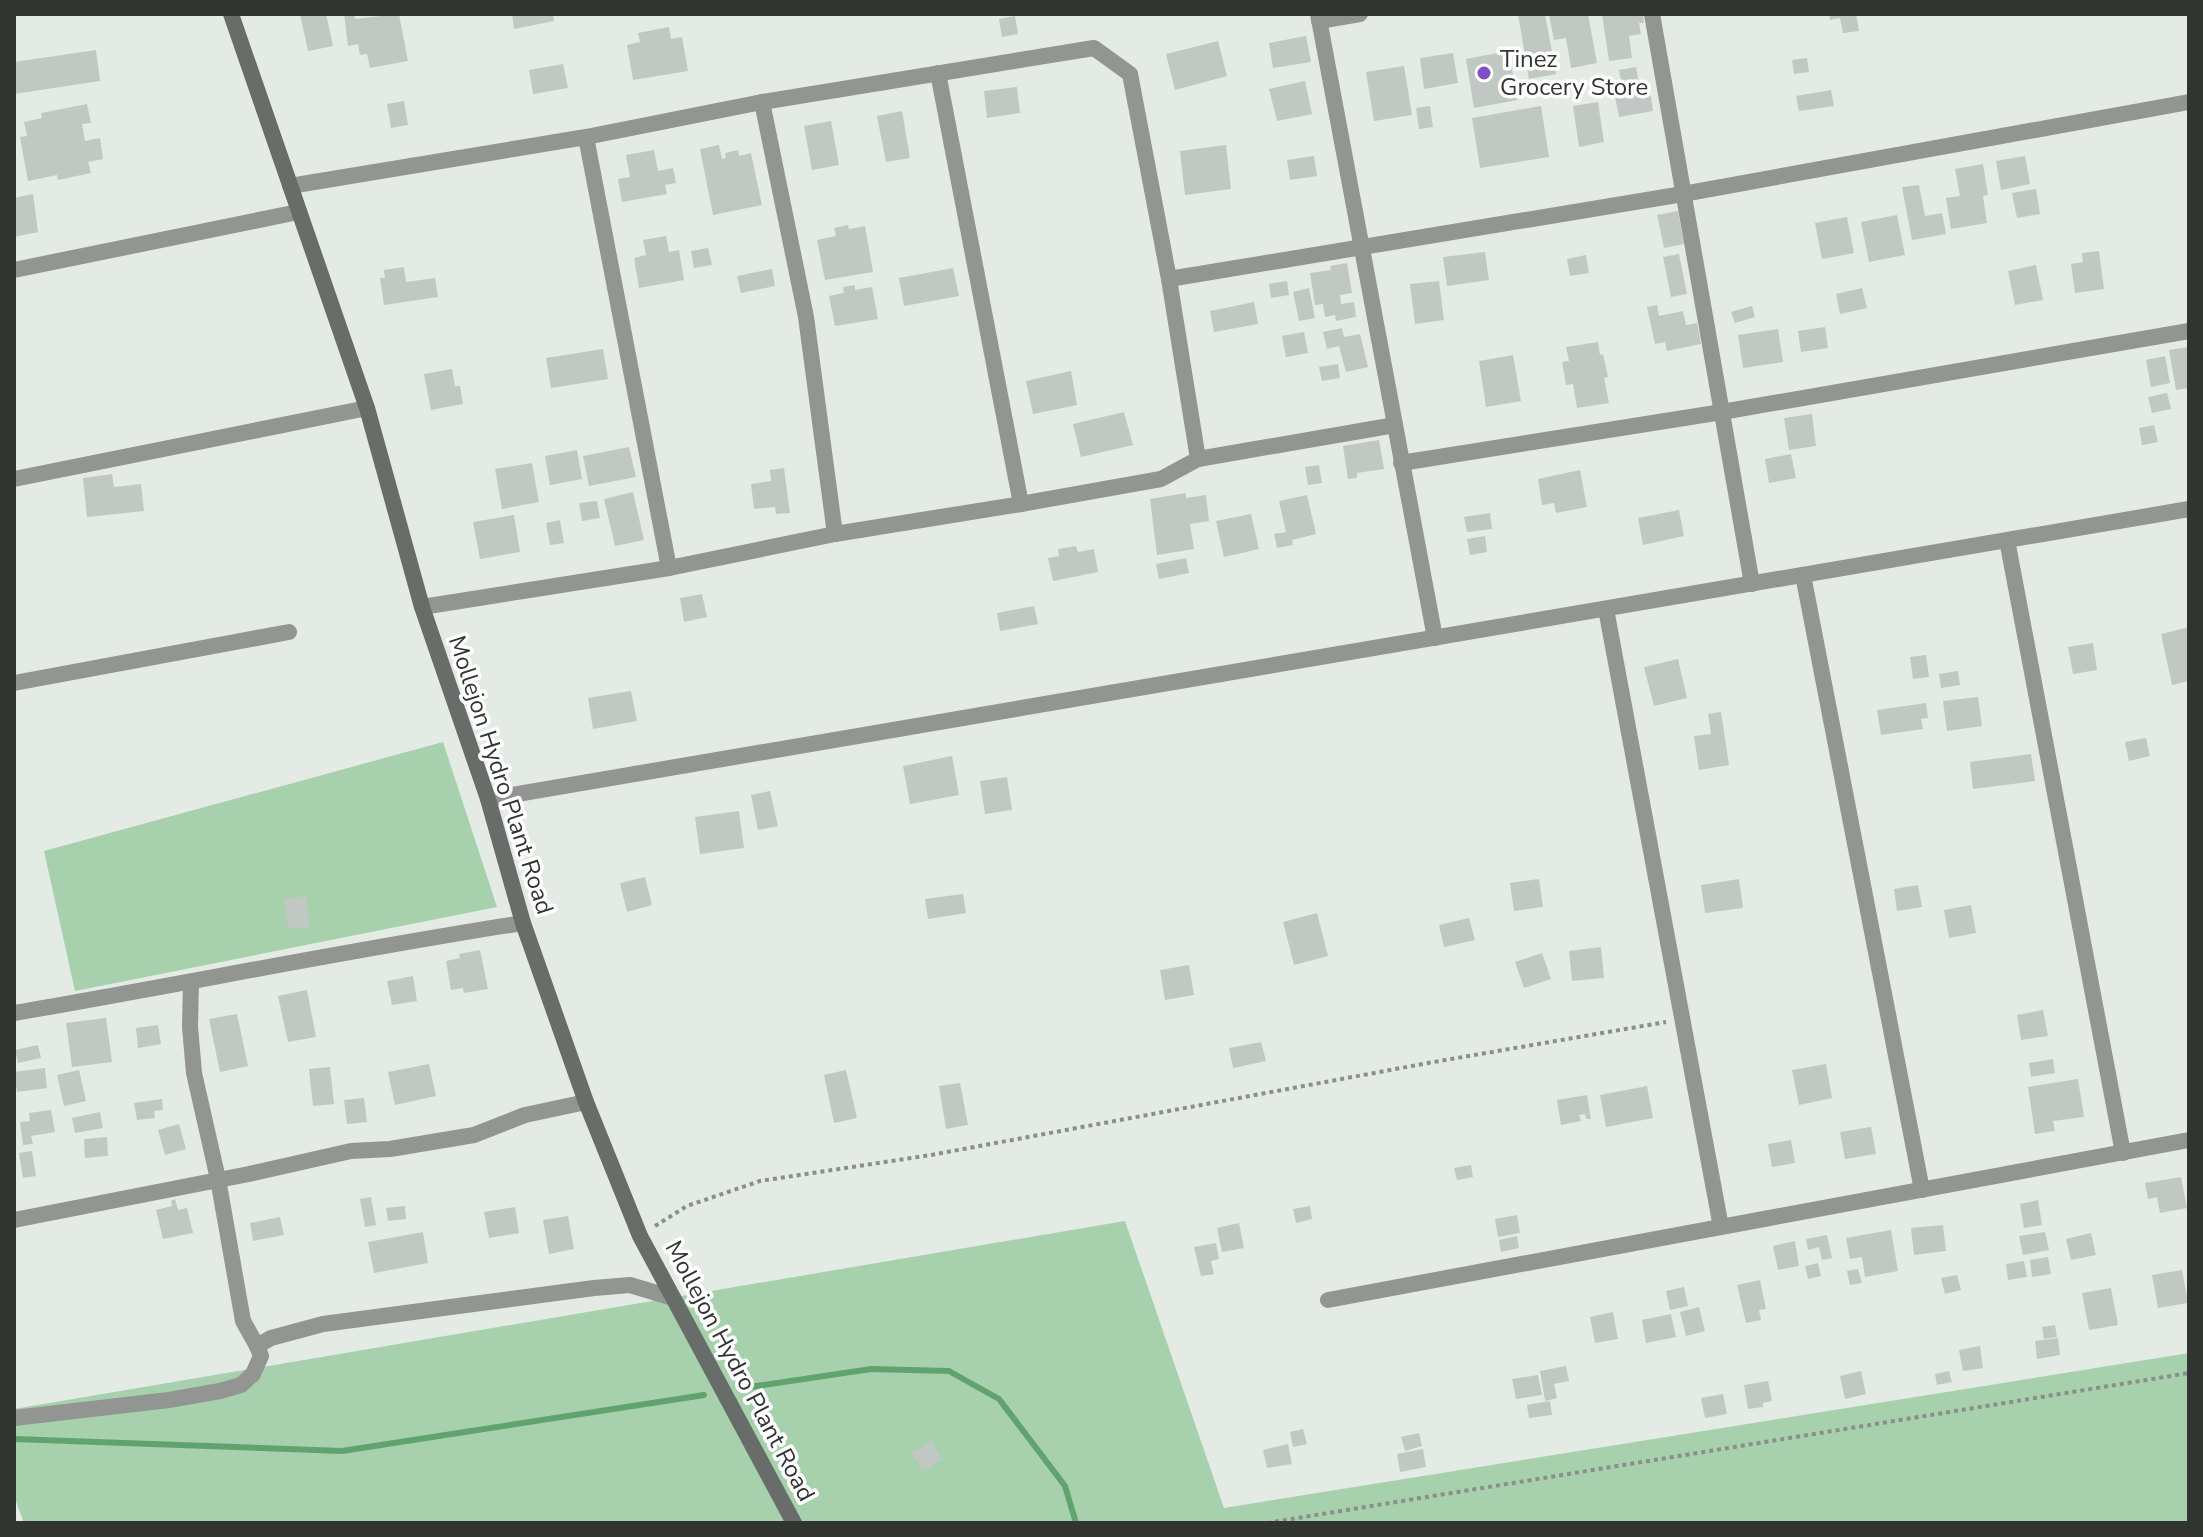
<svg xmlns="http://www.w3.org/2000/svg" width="2203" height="1537" font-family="'Nunito Sans',sans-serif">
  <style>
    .green { fill: #a7d0ad }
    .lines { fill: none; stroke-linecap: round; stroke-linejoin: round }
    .stream { stroke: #61a36e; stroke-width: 6 }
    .building { fill: #c1c7c2 }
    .path { stroke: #8a8f8b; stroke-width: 4; stroke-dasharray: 4 4; stroke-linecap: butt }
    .street { stroke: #929592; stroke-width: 16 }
    .secondary { stroke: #696d69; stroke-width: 16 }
    .poi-dot { fill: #7f4ec6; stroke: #fff; stroke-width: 3 }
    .labels { text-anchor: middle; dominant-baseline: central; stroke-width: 7; stroke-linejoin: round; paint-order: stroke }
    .poi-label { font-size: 24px; fill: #323432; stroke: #fff; text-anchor: start }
    .street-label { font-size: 24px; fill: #323432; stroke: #fff }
  </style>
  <rect width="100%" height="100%" fill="#e4ebe5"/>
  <g class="green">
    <polygon points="443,742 497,907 75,991 44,851"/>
    <polygon points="1125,1221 1224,1508 2189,1353 2189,1523 24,1523 14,1496 14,1409"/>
  </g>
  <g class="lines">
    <g class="stream">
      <polyline points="743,1388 871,1369 949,1371 999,1399 1065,1486 1076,1523"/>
      <polyline points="14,1439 342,1451 704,1395"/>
    </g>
  </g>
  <g class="building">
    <polygon points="300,14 326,14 333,46 308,51"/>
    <polygon points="344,14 354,14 355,19 399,14 408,61 370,68 367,54 360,55 358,44 348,46"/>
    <polygon points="512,14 553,14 554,21 514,29"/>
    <polygon points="1518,14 1545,14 1556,74 1529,79"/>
    <polygon points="1588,14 1597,63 1571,68 1566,38 1554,40 1549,15"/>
    <polygon points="1602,14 1643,14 1644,23 1639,23 1641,34 1629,36 1632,58 1609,61"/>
    <polygon points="1829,14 1856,14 1859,31 1843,33 1840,18 1830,20"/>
    <polygon points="1015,16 1018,34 1002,37 999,19"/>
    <polygon points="669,27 671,39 682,37 688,71 633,80 627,45 640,42 638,33"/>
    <polygon points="1306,36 1311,62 1273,68 1269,43"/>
    <polygon points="1218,41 1227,76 1175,90 1166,54"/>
    <polygon points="96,50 100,81 14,94 14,62"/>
    <polygon points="1509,51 1517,100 1474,108 1466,59"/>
    <polygon points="1453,53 1458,83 1424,89 1420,58"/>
    <polygon points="1807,58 1809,72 1794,74 1792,60"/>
    <polygon points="563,64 568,88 533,94 529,70"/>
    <polygon points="1404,66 1412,115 1374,121 1366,72"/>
    <polygon points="1636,67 1639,85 1622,88 1619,70"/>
    <polygon points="1305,81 1312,114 1277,121 1269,89"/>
    <polygon points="1017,87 1020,113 987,118 984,91"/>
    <polygon points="1650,90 1653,111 1619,117 1615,96"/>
    <polygon points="1831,90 1834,106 1799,111 1796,96"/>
    <polygon points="404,101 408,125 391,128 387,104"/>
    <polygon points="1598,102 1604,142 1579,147 1573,106"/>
    <polygon points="87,104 91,123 82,124 85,141 100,138 103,159 88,162 91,173 58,180 57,175 28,181 20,137 27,136 24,122 42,118 41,113"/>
    <polygon points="1430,106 1433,127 1419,129 1416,108"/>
    <polygon points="1541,106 1549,157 1480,168 1472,118"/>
    <polygon points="902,111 910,158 886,162 877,116"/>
    <polygon points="831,121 839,165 812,170 804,126"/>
    <polygon points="719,145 722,159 726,158 725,153 738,150 739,156 751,153 762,205 713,215 700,149"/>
    <polygon points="1226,145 1231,189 1185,195 1180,151"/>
    <polygon points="654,150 658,171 673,168 676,183 665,185 667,194 622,202 618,179 630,177 626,155"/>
    <polygon points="1314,156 1317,176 1290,180 1287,160"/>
    <polygon points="2025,156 2030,184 2001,190 1996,161"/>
    <polygon points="1983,164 1988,195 1983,196 1987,223 1951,229 1946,198 1960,196 1955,169"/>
    <polygon points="1919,185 1925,216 1942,213 1946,234 1912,240 1902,187"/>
    <polygon points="2036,189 2040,214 2017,218 2012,193"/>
    <polygon points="33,194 38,232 14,237 14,198"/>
    <polygon points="1678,211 1684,244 1664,248 1657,215"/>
    <polygon points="1897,215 1905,255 1869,262 1861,222"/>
    <polygon points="1847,217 1854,253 1822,259 1815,223"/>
    <polygon points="848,225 849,229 865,226 873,272 825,280 817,240 836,236 834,228"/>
    <polygon points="666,236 669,252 679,250 684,280 639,288 634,258 646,255 643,240"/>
    <polygon points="708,248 712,265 694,268 691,251"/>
    <polygon points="2099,251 2104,289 2075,293 2071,264 2083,262 2082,253"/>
    <polygon points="1485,252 1489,280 1447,286 1443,257"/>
    <polygon points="1679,254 1687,294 1671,297 1663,257"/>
    <polygon points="1586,255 1589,273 1570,276 1567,259"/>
    <polygon points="1347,263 1352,293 1340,295 1341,304 1354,302 1356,317 1336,321 1335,315 1325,317 1323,304 1315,305 1310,273 1331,270 1330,266"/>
    <polygon points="2036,265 2043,300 2015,305 2008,271"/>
    <polygon points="404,267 406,282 435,278 438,297 384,305 380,278 385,278 384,270"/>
    <polygon points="953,268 959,296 904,306 899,278"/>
    <polygon points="772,269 775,286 741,293 737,276"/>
    <polygon points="1287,281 1289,295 1271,298 1269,284"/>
    <polygon points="1439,281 1444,320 1415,324 1410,284"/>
    <polygon points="855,285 855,290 872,287 878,319 835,326 829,296 844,293 843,287"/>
    <polygon points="1309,288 1315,318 1299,321 1293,292"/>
    <polygon points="1862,288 1867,308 1840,314 1836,294"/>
    <polygon points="1254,302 1258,324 1214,332 1210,311"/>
    <polygon points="1657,305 1659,316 1683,311 1686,325 1697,323 1701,344 1667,351 1665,342 1655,344 1647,307"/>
    <polygon points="1752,306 1755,317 1735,323 1731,312"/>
    <polygon points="1825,327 1828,348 1801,352 1798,331"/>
    <polygon points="1342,328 1344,337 1360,334 1368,367 1346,372 1339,346 1327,349 1323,332"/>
    <polygon points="1778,329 1783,362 1743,368 1738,335"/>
    <polygon points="1304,332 1308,353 1286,357 1282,336"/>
    <polygon points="1598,342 1600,355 1603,354 1608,377 1604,378 1609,403 1577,408 1573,384 1566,385 1562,362 1569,361 1566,347"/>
    <polygon points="2189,347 2189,388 2176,390 2169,350"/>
    <polygon points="603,349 608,379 551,388 546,358"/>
    <polygon points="1513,355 1521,401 1486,407 1479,361"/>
    <polygon points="2165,356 2170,383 2151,387 2146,360"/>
    <polygon points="1338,364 1340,378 1322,381 1319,367"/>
    <polygon points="452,369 455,386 460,386 463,404 431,410 424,374"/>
    <polygon points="1071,371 1077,405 1033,414 1026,381"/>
    <polygon points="2167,393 2171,409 2152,413 2148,397"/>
    <polygon points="1124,412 1133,445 1081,457 1073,424"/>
    <polygon points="1812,414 1816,446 1789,450 1784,418"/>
    <polygon points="2154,425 2158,442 2142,445 2139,428"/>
    <polygon points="1379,440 1384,469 1357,473 1357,478 1348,479 1343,446"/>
    <polygon points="629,447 636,477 589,486 583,456"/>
    <polygon points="577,450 582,479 550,485 545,456"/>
    <polygon points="1791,454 1796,478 1769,483 1765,459"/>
    <polygon points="532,463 539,502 502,509 495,469"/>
    <polygon points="1319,465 1322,483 1308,485 1305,467"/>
    <polygon points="784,468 790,513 776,514 775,507 754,509 751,484 771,481 770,470"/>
    <polygon points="1580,470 1587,507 1556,513 1554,503 1542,505 1538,479"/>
    <polygon points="112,474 114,487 141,484 144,511 87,517 83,478"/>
    <polygon points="633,492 644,540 615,546 604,499"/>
    <polygon points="1186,493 1186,498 1206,495 1209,521 1190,524 1194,549 1157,555 1150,499"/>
    <polygon points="1307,495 1316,534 1292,540 1293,545 1277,548 1274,534 1286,532 1279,501"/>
    <polygon points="597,501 600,518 582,521 579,503"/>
    <polygon points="1679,510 1684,536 1643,545 1638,518"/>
    <polygon points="1490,513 1492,529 1467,532 1464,517"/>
    <polygon points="1251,514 1259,549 1224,557 1216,521"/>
    <polygon points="514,515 520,552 480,559 473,522"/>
    <polygon points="560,520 564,543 550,545 546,523"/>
    <polygon points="1485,536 1487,552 1470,555 1467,539"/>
    <polygon points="1076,546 1078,552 1094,549 1098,572 1053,581 1048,558 1059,556 1058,549"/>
    <polygon points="1186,558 1189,573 1159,579 1156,564"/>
    <polygon points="702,594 707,617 684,622 680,598"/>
    <polygon points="1034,606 1038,624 1000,631 997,613"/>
    <polygon points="2189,627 2189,681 2172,685 2161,634"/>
    <polygon points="2093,643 2097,670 2073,674 2068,647"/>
    <polygon points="1926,655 1929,677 1913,679 1910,657"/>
    <polygon points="1678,659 1687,698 1654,706 1644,667"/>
    <polygon points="1958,671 1960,685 1941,688 1939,674"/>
    <polygon points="631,691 637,721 593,729 588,698"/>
    <polygon points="1978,697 1982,726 1947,731 1943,701"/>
    <polygon points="1926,703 1928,718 1921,719 1923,729 1881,735 1877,710"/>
    <polygon points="1721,712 1729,765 1699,770 1694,736 1711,734 1708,714"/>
    <polygon points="2146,738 2150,756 2129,761 2125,742"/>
    <polygon points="2031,754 2035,781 1973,789 1970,762"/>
    <polygon points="952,756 959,795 910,804 903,766"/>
    <polygon points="1007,777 1012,810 985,814 980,781"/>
    <polygon points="770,791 778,826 758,830 751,795"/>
    <polygon points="739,811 744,848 700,854 695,817"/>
    <polygon points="645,877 652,905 627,912 620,883"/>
    <polygon points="1539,879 1543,907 1514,911 1510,883"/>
    <polygon points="1739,879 1743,908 1705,913 1701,885"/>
    <polygon points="1918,885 1922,907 1897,911 1894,889"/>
    <polygon points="963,894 966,913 928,919 925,899"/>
    <polygon points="306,896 310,927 288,929 284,899"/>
    <polygon points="1971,905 1976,933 1949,938 1944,910"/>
    <polygon points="1317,913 1328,956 1294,965 1283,922"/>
    <polygon points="1469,918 1475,940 1444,947 1439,925"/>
    <polygon points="1601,947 1604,978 1572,981 1569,951"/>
    <polygon points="480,950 488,989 464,993 463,988 451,990 446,961 460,958 459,954"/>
    <polygon points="1542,953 1551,979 1524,988 1515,962"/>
    <polygon points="1189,965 1194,995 1165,1000 1160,970"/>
    <polygon points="413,976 417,1001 392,1005 387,981"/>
    <polygon points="307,990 316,1037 288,1042 278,996"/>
    <polygon points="2043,1010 2048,1036 2021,1040 2017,1015"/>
    <polygon points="237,1014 248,1066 220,1072 209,1019"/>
    <polygon points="106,1018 112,1062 72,1067 66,1023"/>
    <polygon points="158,1025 161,1044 138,1048 136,1028"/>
    <polygon points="1261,1042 1266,1061 1233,1068 1229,1048"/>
    <polygon points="38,1045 41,1058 18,1063 15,1050"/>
    <polygon points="2053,1059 2055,1073 2031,1077 2029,1063"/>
    <polygon points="429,1064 436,1096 395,1105 388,1072"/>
    <polygon points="1826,1064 1832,1098 1799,1105 1792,1070"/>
    <polygon points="330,1067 334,1104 313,1106 309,1069"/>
    <polygon points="45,1068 47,1088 17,1092 14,1072"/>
    <polygon points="79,1070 86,1101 64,1106 57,1075"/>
    <polygon points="846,1070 857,1118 834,1123 824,1075"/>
    <polygon points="2078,1079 2084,1117 2053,1121 2055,1131 2035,1134 2028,1087"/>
    <polygon points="960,1083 968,1125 946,1129 939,1086"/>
    <polygon points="1647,1086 1653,1118 1606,1127 1600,1095"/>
    <polygon points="1587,1095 1591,1119 1586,1119 1585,1114 1579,1115 1581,1121 1561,1125 1557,1100"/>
    <polygon points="364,1098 367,1122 347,1124 344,1100"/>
    <polygon points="162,1099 163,1110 154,1111 155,1118 137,1120 134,1103"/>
    <polygon points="51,1110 55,1132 31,1136 33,1144 23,1145 20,1122 30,1121 29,1113"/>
    <polygon points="100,1112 103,1128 75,1133 72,1118"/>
    <polygon points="179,1124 186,1149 165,1155 158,1130"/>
    <polygon points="1871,1127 1876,1154 1845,1159 1840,1132"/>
    <polygon points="107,1137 108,1156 85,1158 84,1139"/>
    <polygon points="1791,1140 1795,1163 1772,1167 1768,1144"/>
    <polygon points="32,1151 36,1176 23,1178 19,1153"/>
    <polygon points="1471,1165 1473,1177 1457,1180 1454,1168"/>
    <polygon points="2181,1177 2187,1208 2160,1213 2157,1197 2148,1199 2145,1183"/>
    <polygon points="371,1197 376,1225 365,1227 360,1199"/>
    <polygon points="175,1199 178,1210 187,1208 193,1233 163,1239 156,1210 172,1206 171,1201"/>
    <polygon points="2038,1200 2042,1225 2024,1228 2020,1204"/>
    <polygon points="405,1206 406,1219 388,1221 386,1208"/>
    <polygon points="1310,1206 1312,1219 1296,1223 1293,1209"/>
    <polygon points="515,1207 519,1233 489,1238 484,1212"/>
    <polygon points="1517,1215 1520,1233 1498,1237 1495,1219"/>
    <polygon points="568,1216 574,1249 549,1254 543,1220"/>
    <polygon points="280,1217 284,1235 253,1241 250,1223"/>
    <polygon points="1239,1223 1244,1248 1222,1252 1217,1228"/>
    <polygon points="1943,1225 1946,1251 1914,1255 1911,1228"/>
    <polygon points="1891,1230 1898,1271 1865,1277 1862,1257 1850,1259 1846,1238"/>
    <polygon points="423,1232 428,1263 374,1273 368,1242"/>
    <polygon points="2045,1232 2049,1250 2023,1255 2019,1236"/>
    <polygon points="2091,1233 2096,1255 2071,1260 2066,1239"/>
    <polygon points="1827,1235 1832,1258 1822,1260 1819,1247 1808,1250 1806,1239"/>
    <polygon points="1517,1236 1519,1248 1501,1252 1499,1240"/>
    <polygon points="1795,1241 1799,1266 1778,1270 1773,1246"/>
    <polygon points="1216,1243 1219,1259 1211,1261 1214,1274 1201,1276 1194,1247"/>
    <polygon points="2048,1257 2051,1274 2032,1277 2030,1260"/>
    <polygon points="2024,1261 2027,1277 2008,1280 2006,1264"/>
    <polygon points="1818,1263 1821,1276 1808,1279 1805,1266"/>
    <polygon points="1858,1269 1862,1283 1850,1285 1847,1271"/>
    <polygon points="2182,1270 2188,1303 2158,1308 2152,1275"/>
    <polygon points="1957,1275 1961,1290 1945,1294 1941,1278"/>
    <polygon points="1760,1280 1766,1309 1759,1310 1761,1320 1746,1323 1737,1285"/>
    <polygon points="1684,1287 1688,1306 1670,1310 1666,1291"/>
    <polygon points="2111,1288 2118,1325 2089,1330 2082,1293"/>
    <polygon points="1699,1307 1705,1331 1686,1336 1680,1312"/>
    <polygon points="1613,1312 1618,1339 1595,1343 1590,1317"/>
    <polygon points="1671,1314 1676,1337 1646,1343 1642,1320"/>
    <polygon points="2055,1325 2057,1337 2044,1339 2042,1327"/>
    <polygon points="2058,1338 2060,1355 2037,1359 2035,1341"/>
    <polygon points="1980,1346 1983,1368 1963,1371 1959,1350"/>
    <polygon points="1566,1366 1569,1381 1554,1384 1557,1398 1545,1401 1540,1371"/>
    <polygon points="1861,1371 1866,1394 1845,1399 1840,1376"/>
    <polygon points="1949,1371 1952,1382 1937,1385 1935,1374"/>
    <polygon points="1538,1375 1542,1395 1516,1399 1512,1379"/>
    <polygon points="1768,1381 1772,1401 1763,1403 1763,1407 1748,1409 1744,1385"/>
    <polygon points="1723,1394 1727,1414 1705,1418 1701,1398"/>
    <polygon points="1550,1401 1552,1415 1529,1418 1527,1405"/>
    <polygon points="1303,1429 1307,1444 1293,1447 1290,1432"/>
    <polygon points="1419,1433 1422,1446 1405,1451 1401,1437"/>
    <polygon points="932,1441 942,1460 922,1471 912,1452"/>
    <polygon points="1288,1444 1292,1464 1267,1468 1263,1450"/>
    <polygon points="1423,1449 1426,1467 1400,1472 1397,1454"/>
  </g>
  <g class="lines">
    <g class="path">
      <polyline points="655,1226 687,1206 760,1181 931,1155 1428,1063 1666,1022"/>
      <polyline points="1267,1523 2189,1373"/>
    </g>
    <g class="street">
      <polyline points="1318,14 1435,638"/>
      <polyline points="1652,14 1752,584"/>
      <polyline points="1319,21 1360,14"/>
      <polyline points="938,73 1021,504"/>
      <polyline points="762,102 806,317 835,534"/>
      <polyline points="586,137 669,568"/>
      <polyline points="290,186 586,137 762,102 1094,48 1130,74 1169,279 1198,459"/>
      <polyline points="14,270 298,212"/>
      <polyline points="1169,279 1683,194 2189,102"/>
      <polyline points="1401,463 1722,412 2189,331"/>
      <polyline points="14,479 367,408"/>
      <polyline points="2007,540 2123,1153"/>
      <polyline points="1803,575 1922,1190"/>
      <polyline points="422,607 669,568 835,534 1021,504 1161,479 1198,459 1395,425"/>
      <polyline points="1606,609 1721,1227"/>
      <polyline points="14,683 289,632"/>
      <polyline points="488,799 2189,509"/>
      <polyline points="191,983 190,1027 194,1073 218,1179 243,1321 257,1346"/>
      <path d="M14,1013c170,-29 339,-64 509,-90"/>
      <polyline points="14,1220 249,1174 351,1151 390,1149 474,1135 525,1115 586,1102"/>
      <polyline points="1328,1300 2189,1140"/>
      <polyline points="14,1418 169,1400 220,1391 241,1385 253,1374 261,1356 257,1346 271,1338 323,1324 594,1288 630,1285 673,1298"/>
    </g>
    <polyline class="secondary" points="231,14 367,408 422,607 488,799 523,923 586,1102 640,1236 794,1523"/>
  </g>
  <circle class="poi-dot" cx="1484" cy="73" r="8"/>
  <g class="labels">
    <g class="poi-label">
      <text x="1500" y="59">Tinez<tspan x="1500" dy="28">Grocery Store</tspan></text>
    </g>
    <g class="street-label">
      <text transform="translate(501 775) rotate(72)">Mollejon Hydro Plant Road</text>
      <text transform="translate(740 1371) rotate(62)">Mollejon Hydro Plant Road</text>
    </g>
  </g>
  <rect width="2203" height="1537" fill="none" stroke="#323432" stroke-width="32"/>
</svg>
